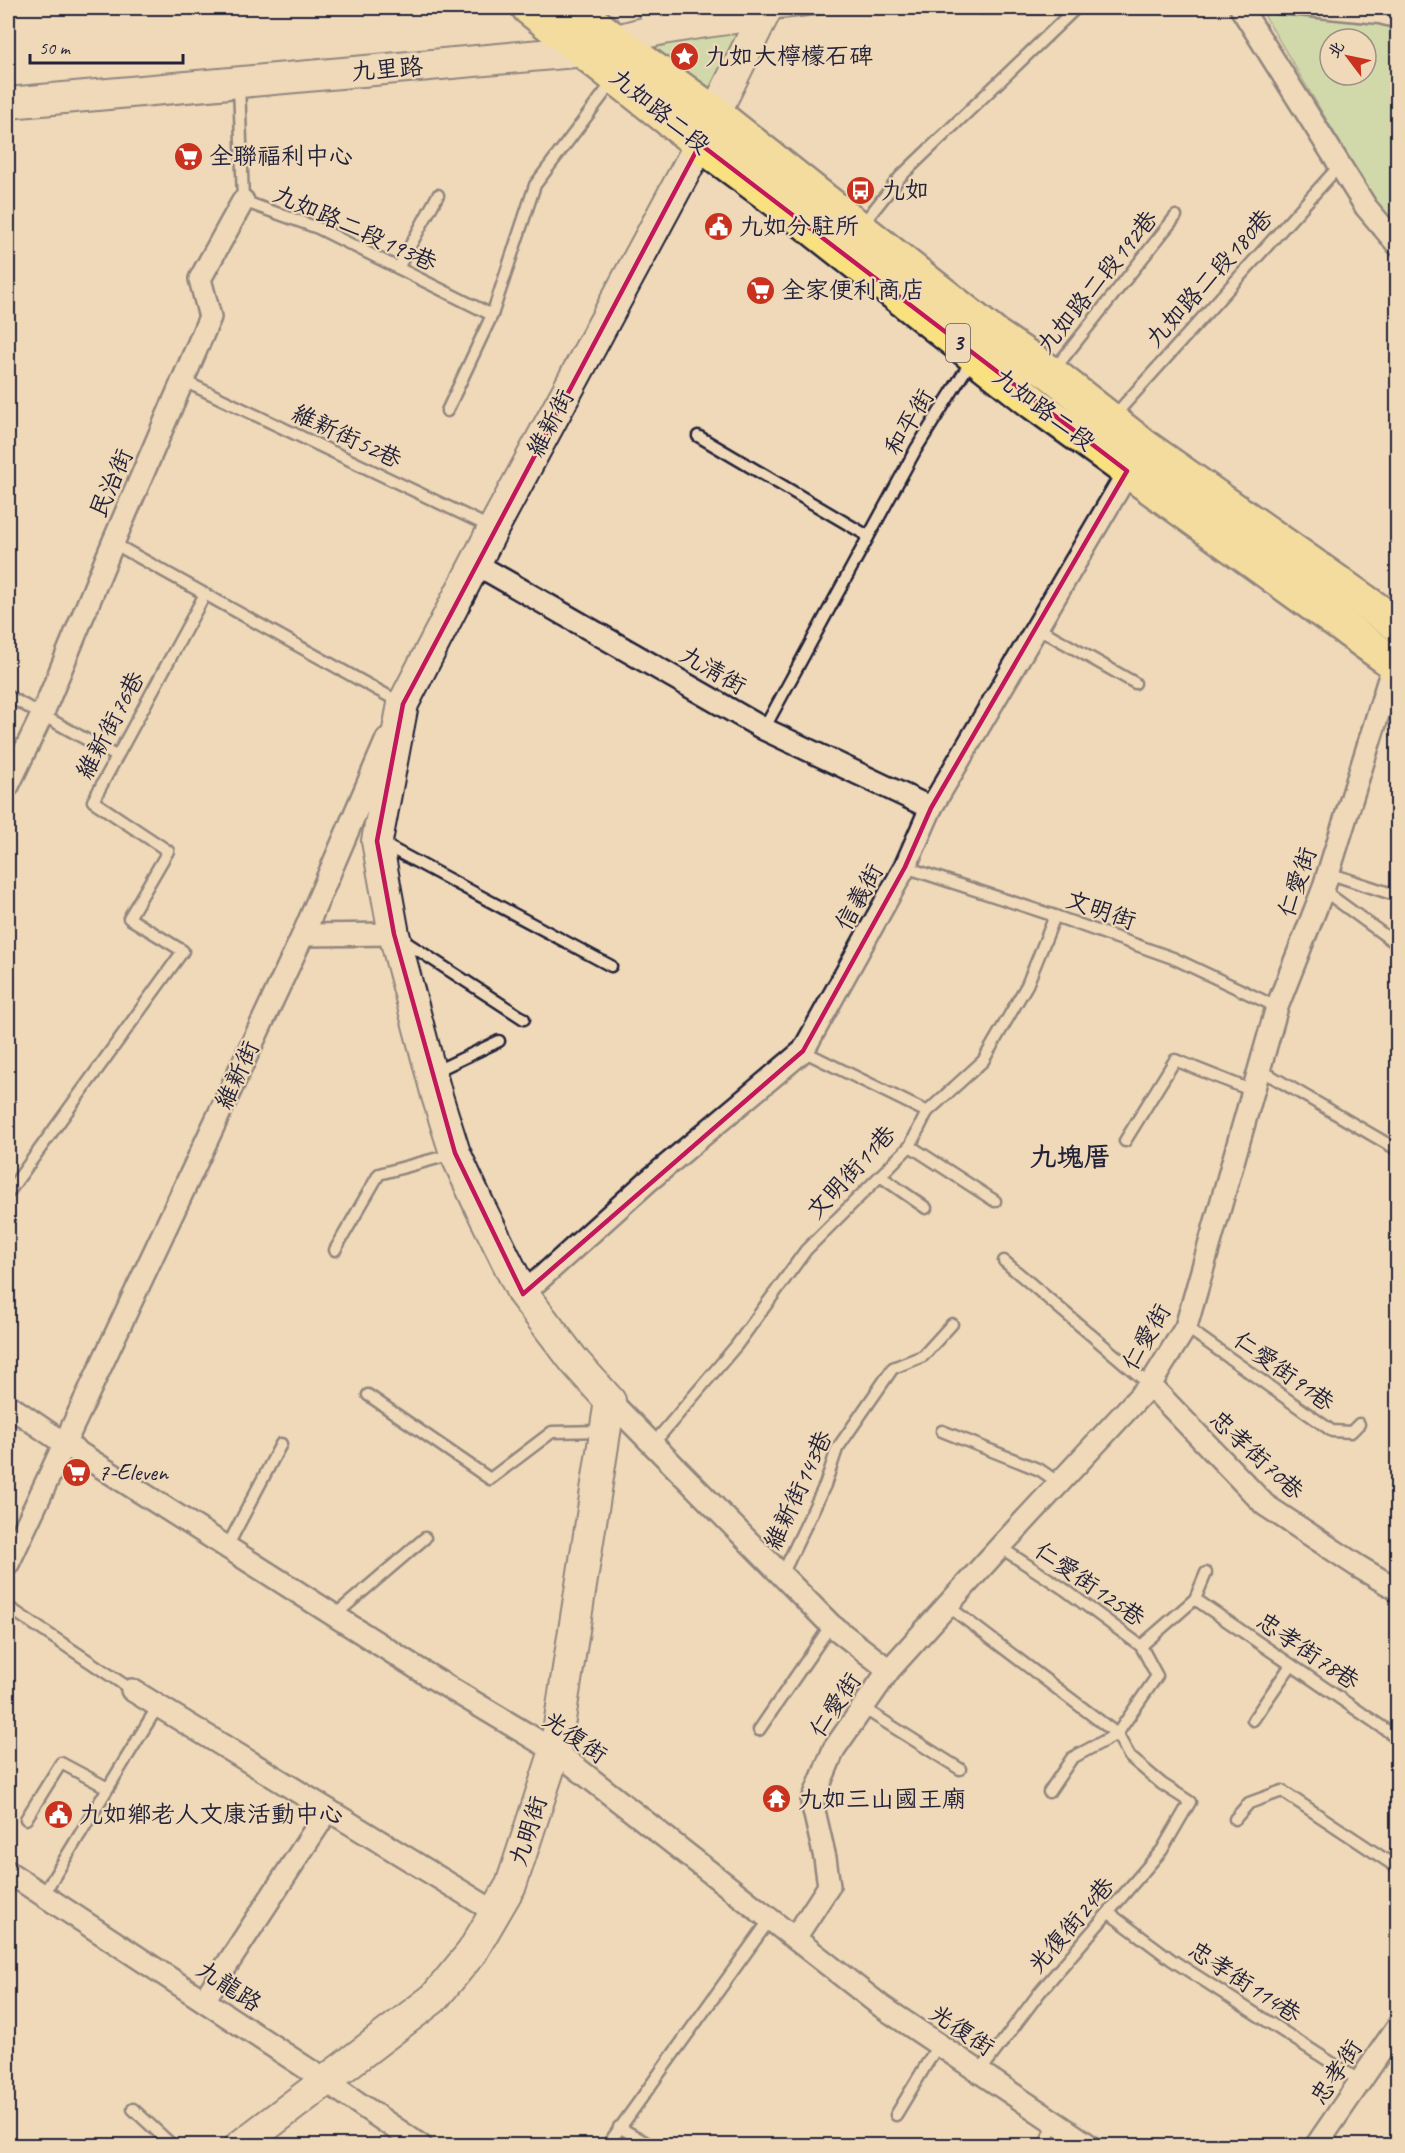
<svg xmlns="http://www.w3.org/2000/svg" width="1405" height="2153" font-family="Caveat,'LXGW WenKai TC',sans-serif">
  <style>
    .green { fill: #aeda99; stroke: #687e6a; stroke-width: 1.5; fill-rule: evenodd }
    .lines { fill: none; stroke-linecap: round; stroke-linejoin: round }
    .lane-casing { stroke: #22223b; stroke-width: 15 }
    .street-casing { stroke: #22223b; stroke-width: 26 }
    .secondary-casing { stroke: #22223b; stroke-width: 34 }
    .primary-casing { stroke: #22223b; stroke-width: 38 }
    .lane { stroke: #efd9b8; stroke-width: 10 }
    .street { stroke: #efd9b8; stroke-width: 21 }
    .secondary { stroke: #efd9b8; stroke-width: 30 }
    .primary { stroke: #fae180; stroke-width: 33 }
    .marked { fill: none; stroke: #c2185b; stroke-width: 4.5; stroke-linejoin: round }
    .labels { text-anchor: middle; dominant-baseline: central; stroke-width: 4.5; stroke-linejoin: round; paint-order: stroke }
    .shield { fill: #efd9b8; stroke: #605960; stroke-width: 1.5 }
    .shield-label { font-size: 22px; font-weight: bold; fill: #22223b }
    .poi-label { font-size: 24px; fill: #22223b; stroke: #efd9b8; text-anchor: start }
    .street-label { font-size: 24px; fill: #22223b; stroke: #efd9b8 }
    .quarter-label { font-size: 27px; font-weight: bold; fill: #22223b; stroke: #efd9b8 }
  </style>
  <rect width="100%" height="100%" fill="#efd9b8"/>
  <filter id="ink" filterUnits="userSpaceOnUse"><feTurbulence type="fractalNoise" baseFrequency=".0167" numOctaves="2"/><feDisplacementMap in="SourceGraphic" scale="12" xChannelSelector="R" yChannelSelector="G"/><feConvolveMatrix kernelMatrix="1 2 1 2 8 2 1 2 1" color-interpolation-filters="sRGB"/></filter>
  <g filter="url(#ink)">
    <g class="green">
      <path d="M1260,8h137v230zM1330,39h36v36h-36z"/>
      <polygon points="751,20 712,103 635,43"/>
    </g>
    <g class="lines">
      <defs>
        <g id="lane">
          <polyline points="642,8 652,30"/>
          <polyline points="980,8 1063,8"/>
          <polyline points="1278,8 1379,18 1398,23"/>
          <polyline points="769,14 821,8"/>
          <polyline points="239,83 243,201 318,228 492,315"/>
          <polyline points="862,225 900,177 1076,8"/>
          <polyline points="398,268 438,195"/>
          <polyline points="1053,371 1176,216"/>
          <polyline points="184,381 490,527"/>
          <polyline points="447,411 492,315 535,185 614,80"/>
          <polyline points="1113,417 1340,165"/>
          <polyline points="698,436 868,536"/>
          <polyline points="113,543 401,703"/>
          <polyline points="1038,628 1135,683"/>
          <polyline points="8,696 116,756"/>
          <polyline points="764,729 916,449 973,358"/>
          <polyline points="383,844 611,966"/>
          <polyline points="905,867 1055,916 1173,958 1277,1007"/>
          <polyline points="1328,873 1395,895 1398,901"/>
          <polyline points="1323,890 1398,945"/>
          <polyline points="401,939 524,1019"/>
          <polyline points="803,1051 927,1112"/>
          <polyline points="1259,1069 1398,1150"/>
          <polyline points="434,1072 499,1041"/>
          <polyline points="1125,1141 1175,1060 1253,1091"/>
          <polyline points="910,1146 995,1201"/>
          <polyline points="880,1176 926,1208"/>
          <polyline points="8,1193 183,951 129,918 168,851 93,801 205,594"/>
          <polyline points="335,1250 379,1174 453,1154"/>
          <polyline points="1004,1261 1150,1385"/>
          <polyline points="1186,1327 1332,1431 1351,1432 1359,1424"/>
          <polyline points="368,1395 490,1479 552,1432 605,1431"/>
          <polyline points="942,1431 1040,1470 1059,1483"/>
          <polyline points="653,1444 736,1346 806,1250 910,1146 927,1112 983,1061 1027,985 1055,916"/>
          <polyline points="227,1547 281,1444"/>
          <polyline points="1000,1547 1064,1589 1141,1646 1157,1676 1117,1734 1072,1758 1049,1792"/>
          <polyline points="782,1575 825,1485 837,1449 893,1368 923,1356 952,1324"/>
          <polyline points="1195,1599 1398,1738"/>
          <polyline points="948,1606 1117,1734 1130,1757 1162,1784 1190,1802 1162,1850 1040,1992 979,2073"/>
          <polyline points="8,1607 132,1690"/>
          <polyline points="335,1615 425,1538"/>
          <polyline points="1141,1646 1195,1599 1206,1573"/>
          <polyline points="863,1708 960,1769"/>
          <polyline points="1253,1720 1291,1665"/>
          <polyline points="759,1730 831,1625"/>
          <polyline points="108,1788 158,1706"/>
          <polyline points="26,1819 61,1763 108,1788 43,1895"/>
          <polyline points="1235,1819 1249,1803 1282,1791 1398,1868"/>
          <polyline points="1109,1913 1172,1960 1360,2081"/>
          <polyline points="133,2109 173,2146"/>
          <polyline points="896,2115 938,2045"/>
          <polyline points="619,2127 652,2146"/>
          <polyline points="607,2146 771,1918"/>
          <polyline points="1045,2146 1054,2122"/>
        </g>
        <g id="street">
          <polyline points="1241,8 1366,207 1398,245"/>
          <polyline points="476,564 764,729 931,808"/>
          <polyline points="8,786 42,715 113,543 210,317 200,279 243,201"/>
          <polyline points="303,935 394,934"/>
          <polyline points="523,1294 647,1182 803,1051 905,867 931,808 1134,462"/>
          <polyline points="1150,1385 1265,1505 1359,1567 1398,1590"/>
          <polyline points="610,1401 831,1625 889,1670"/>
          <polyline points="8,1405 65,1444 423,1672 555,1751 881,2006 1090,2146"/>
          <polyline points="8,1564 303,935 387,739"/>
          <polyline points="132,1690 495,1912"/>
          <polyline points="8,1872 326,2081 421,2146"/>
          <polyline points="795,1938 829,1886 825,1858 812,1802 834,1749 889,1670 1000,1547 1150,1385 1186,1327 1277,1007 1323,890 1394,663 1398,662"/>
          <polyline points="204,2000 328,1810"/>
          <polyline points="1316,2146 1398,2026"/>
        </g>
        <g id="secondary">
          <path d="M8,103l578,-52c56,-23 116,-28 176,-37"/>
          <polyline points="240,2146 434,1998 472,1952 511,1885 555,1751 610,1401 575,1362 523,1294 480,1207 455,1153 437,1096 394,934 377,841 403,704 493,529 700,144 767,8"/>
        </g>
        <g id="primary">
          <polyline points="529,8 700,144 788,209 1034,403 1398,666"/>
          <polyline points="574,8 614,40 714,113 993,334 1051,373 1145,447 1398,625"/>
        </g>
      </defs>
      <use href="#lane" class="lane-casing"/>
      <use href="#street" class="street-casing"/>
      <use href="#secondary" class="secondary-casing"/>
      <use href="#primary" class="primary-casing"/>
      <use href="#lane" class="lane"/>
      <use href="#street" class="street"/>
      <use href="#secondary" class="secondary"/>
      <use href="#primary" class="primary"/>
    </g>
  </g>
  <path d="M0 0H1405V2153H0ZM700,144l427,327 -196,337 -26,59 -102,184 -280,243 -68,-141 -61,-219 -17,-93 26,-137z" fill="#efd9b8" fill-opacity=".55" fill-rule="evenodd"/>
  <path class="marked" d="M700,144l427,327 -196,337 -26,59 -102,184 -280,243 -68,-141 -61,-219 -17,-93 26,-137z"/>
  <defs>
    <symbol id="sight-disc" viewBox="-11 -11 22 22"><circle r="9.5" fill="#c8321e" stroke="#efd9b8"/><path d="M0-6L1.8-2.2L6-1.7L2.9 1.2L3.7 5.4L0 3.3L-3.7 5.4L-2.9 1.2L-6-1.7L-1.8-2.2Z" fill="#fff"/></symbol>
    <symbol id="supermarket-disc" viewBox="-11 -11 22 22"><circle r="9.5" fill="#c8321e" stroke="#efd9b8"/><path d="M-6-5.5h2.5l.6 2H6L4.5 2H-2.5L-4.4-4H-6ZM-1.5 3.2a1.3 1.3 0 1 0 .1 0ZM3 3.2a1.3 1.3 0 1 0 .1 0Z" fill="#fff"/></symbol>
    <symbol id="bus-disc" viewBox="-11 -11 22 22"><circle r="9.5" fill="#c8321e" stroke="#efd9b8"/><path d="M-5-6H5V4H4V6H2V4H-2V6H-4V4H-5ZM-3.5-4V0h7V-4ZM-3.5 1.2v1.5H-2V1.2ZM2 1.2v1.5H3.5V1.2Z" fill="#fff"/></symbol>
    <symbol id="civic-disc" viewBox="-11 -11 22 22"><circle r="9.5" fill="#c8321e" stroke="#efd9b8"/><path d="M-.6-6.5H3V-4.5H.6V-3L4-1V1h2V6H-6V1h2V-1L-.6-3ZM-1.2 2.5V6h2.4V2.5Z" fill="#fff"/></symbol>
    <symbol id="temple-disc" viewBox="-11 -11 22 22"><circle r="9.5" fill="#c8321e" stroke="#efd9b8"/><path d="M0-6L5-2H3V0L6.5 2.5H4V6H1.5V3h-3V6H-4V2.5H-6.5L-3 0V-2H-5Z" fill="#fff"/></symbol>
  </defs>
  <g fill-rule="evenodd">
    <use href="#sight-disc" x="668" y="40" width="33" height="33"/>
    <use href="#supermarket-disc" x="172" y="140" width="33" height="33"/>
    <use href="#bus-disc" x="844" y="174" width="33" height="33"/>
    <use href="#civic-disc" x="702" y="210" width="33" height="33"/>
    <use href="#supermarket-disc" x="744" y="274" width="33" height="33"/>
    <use href="#supermarket-disc" x="60" y="1456" width="33" height="33"/>
    <use href="#temple-disc" x="760" y="1782" width="33" height="33"/>
    <use href="#civic-disc" x="42" y="1798" width="33" height="33"/>
  </g>
  <g class="labels">
    <rect class="shield" x="946" y="324" width="24" height="38" rx="4.5"/>
    <g class="shield-label">
      <text x="958" y="343">3</text>
    </g>
    <g class="poi-label">
      <text x="705" y="56">九如大檸檬石碑</text>
      <text x="209" y="156">全聯福利中心</text>
      <text x="881" y="190">九如</text>
      <text x="739" y="226">九如分駐所</text>
      <text x="781" y="290">全家便利商店</text>
      <text x="98" y="1472">7-Eleven</text>
      <text x="798" y="1799">九如三山國王廟</text>
      <text x="79" y="1814">九如鄉老人文康活動中心</text>
    </g>
    <g class="street-label">
      <text transform="translate(387 69) rotate(-5)">九里路</text>
      <text transform="translate(660 111) rotate(39)">九如路二段</text>
      <text transform="translate(355 228) rotate(24)">九如路二段193巷</text>
      <text transform="translate(1209 278) rotate(-48)">九如路二段180巷</text>
      <text transform="translate(1097 282) rotate(-51)">九如路二段192巷</text>
      <text transform="translate(1044 409) rotate(37)">九如路二段</text>
      <text transform="translate(909 422) rotate(-59)">和平街</text>
      <text transform="translate(550 423) rotate(-62)">維新街</text>
      <text transform="translate(347 436) rotate(25)">維新街52巷</text>
      <text transform="translate(111 483) rotate(-66)">民治街</text>
      <text transform="translate(713 670) rotate(30)">九清街</text>
      <text transform="translate(110 725) rotate(-62)">維新街76巷</text>
      <text transform="translate(1297 882) rotate(-71)">仁愛街</text>
      <text transform="translate(859 897) rotate(-61)">信義街</text>
      <text transform="translate(1101 910) rotate(19)">文明街</text>
      <text transform="translate(237 1075) rotate(-65)">維新街</text>
      <text transform="translate(851 1172) rotate(-47)">文明街11巷</text>
      <text transform="translate(1146 1337) rotate(-60)">仁愛街</text>
      <text transform="translate(1284 1371) rotate(36)">仁愛街91巷</text>
      <text transform="translate(1257 1455) rotate(43)">忠孝街70巷</text>
      <text transform="translate(798 1490) rotate(-65)">維新街143巷</text>
      <text transform="translate(1090 1584) rotate(35)">仁愛街125巷</text>
      <text transform="translate(1308 1651) rotate(34)">忠孝街78巷</text>
      <text transform="translate(835 1705) rotate(-56)">仁愛街</text>
      <text transform="translate(575 1737) rotate(35)">光復街</text>
      <text transform="translate(528 1831) rotate(-72)">九明街</text>
      <text transform="translate(1071 1925) rotate(-49)">光復街24巷</text>
      <text transform="translate(1245 1982) rotate(33)">忠孝街114巷</text>
      <text transform="translate(229 1986) rotate(33)">九龍路</text>
      <text transform="translate(962 2030) rotate(34)">光復街</text>
      <text transform="translate(1336 2072) rotate(-56)">忠孝街</text>
    </g>
    <g class="quarter-label">
      <text x="1070" y="1157">九塊厝</text>
    </g>
  </g>
  <rect width="1405" height="2153" fill="none" stroke="#efd9b8" stroke-width="30"/>
  <rect x="15" y="15" width="1375" height="2123" fill="none" stroke="#22223b" stroke-width="2" filter="url(#ink)"/>
  <g transform="translate(1348 57) rotate(302)"><circle r="28" fill="#efd9b8" stroke="#9d9086" stroke-width="1.5"/>
  <path d="M0-4.5L10 22L0 15L-10 22Z" fill="#c8321e"/>
  <text y="-9" font-size="16" font-weight="bold" text-anchor="middle" fill="#22223b">北</text>
  </g>
  <path d="M30 54v9h153v-9" fill="none" stroke="#22223b" stroke-width="3"/>
  <text x="39" y="54" font-size="18" fill="#22223b" stroke="#efd9b8" stroke-width="4.5" paint-order="stroke">50 m</text>
</svg>
